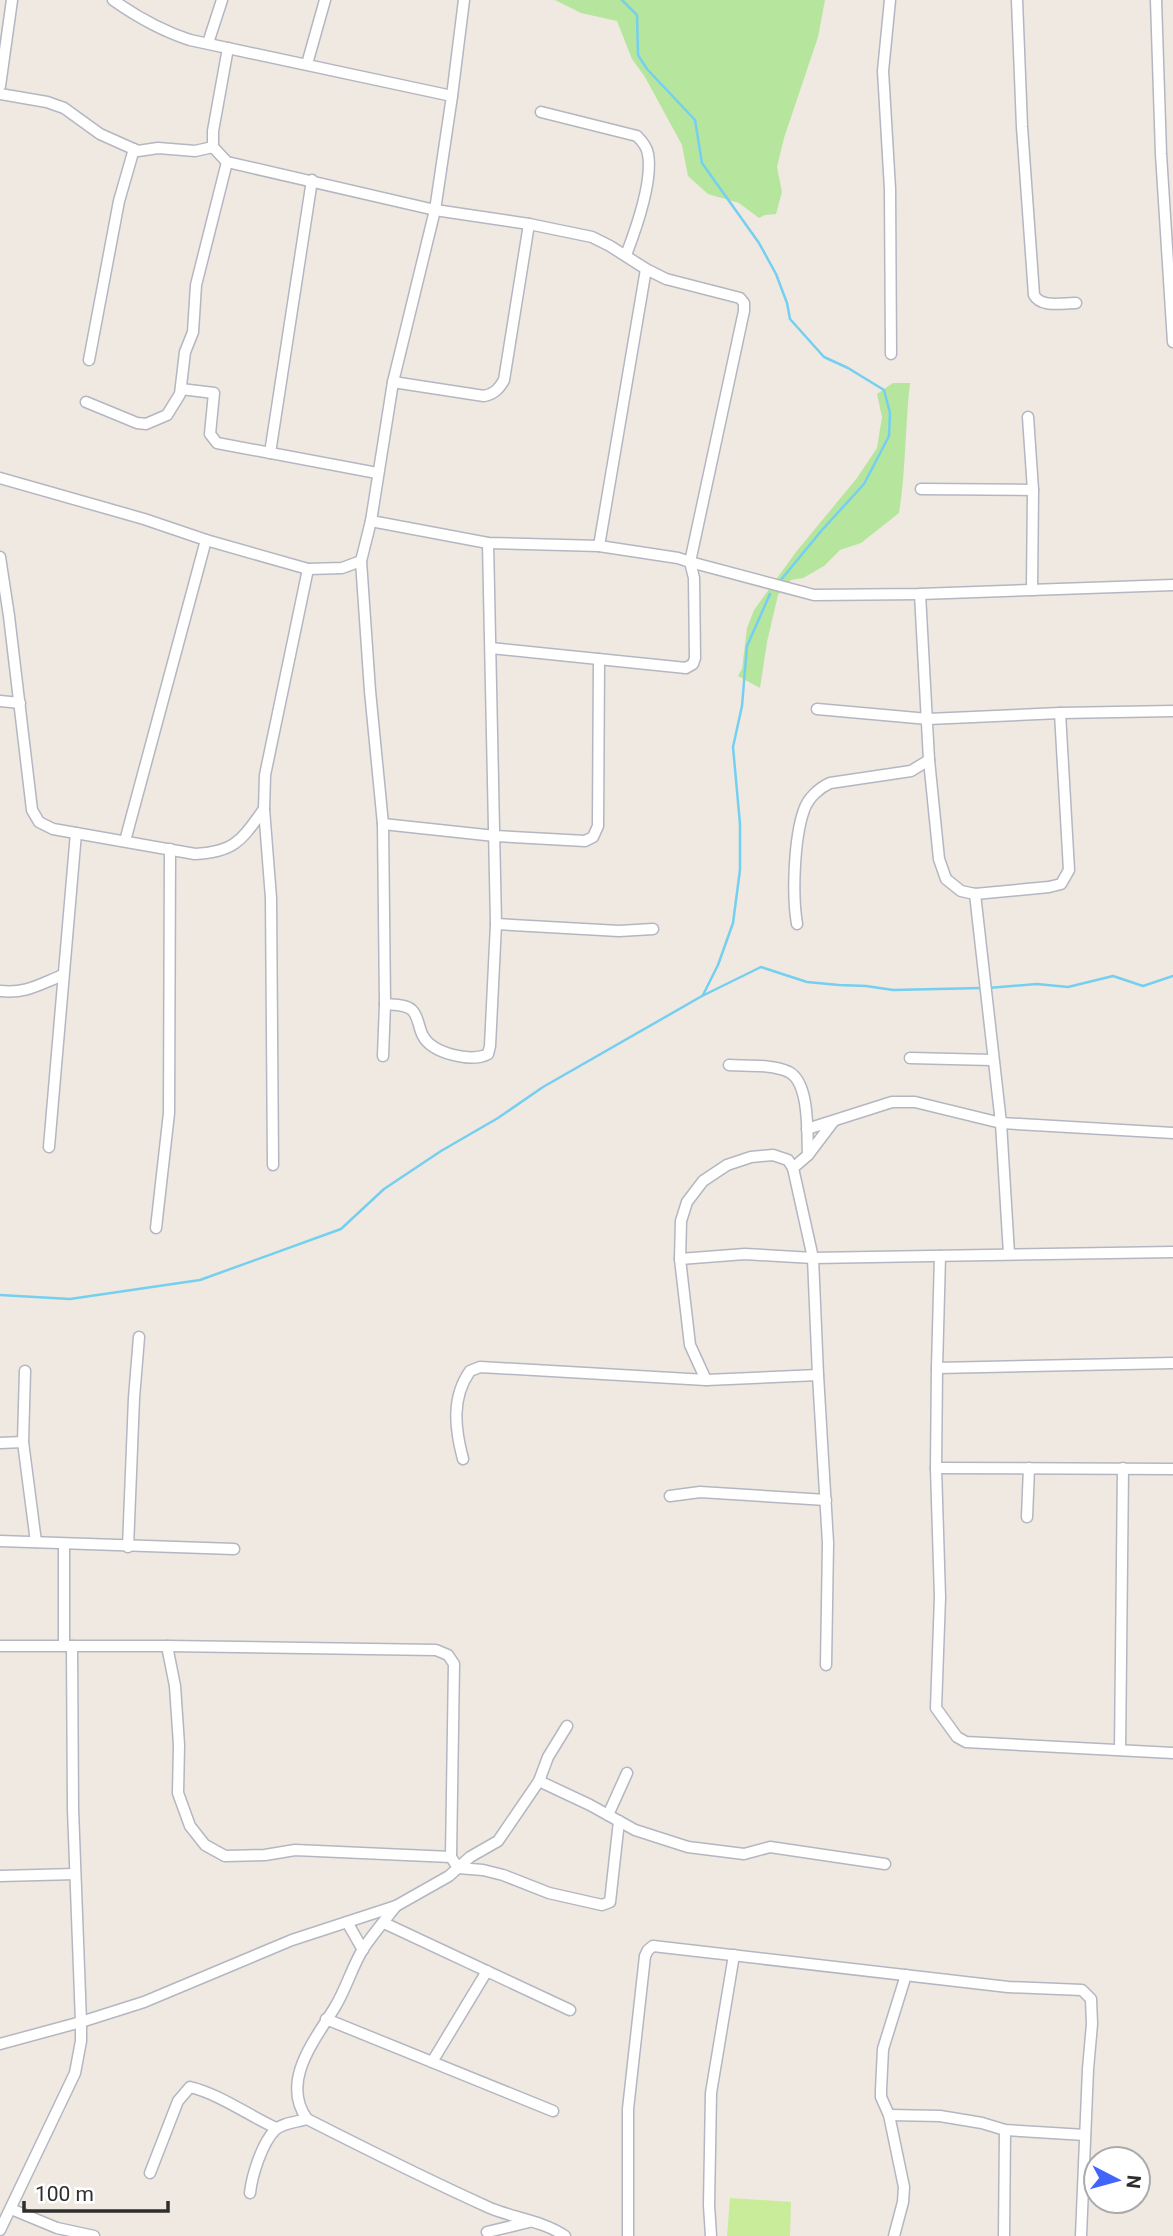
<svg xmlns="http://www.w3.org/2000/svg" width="1173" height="2236" font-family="Roboto,sans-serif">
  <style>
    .green { fill: #b6e59e }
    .pitch { fill: #c9ec9a }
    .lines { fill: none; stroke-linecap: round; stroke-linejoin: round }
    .stream { stroke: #75cff0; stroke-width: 2.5 }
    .minor-casing { stroke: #b4b7c1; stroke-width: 13 }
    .minor { stroke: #fff; stroke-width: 10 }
  </style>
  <rect width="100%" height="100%" fill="#efe9e1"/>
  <g class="green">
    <polygon points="555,0 825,0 818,37 784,138 777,167 782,192 776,214 765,215 759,218 739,203 708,194 688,176 682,145 645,77 632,59 617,21 581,13"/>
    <path d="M893,383h17c-5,43 -4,88 -11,130l-38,30 -21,7 -16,16 -21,12 -12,2 -13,15 -11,47 -7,46 -22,-12 4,-7 5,-41 7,-18 42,-58 61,-74 20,-30 5,-31 -5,-23z"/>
  </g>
  <polygon class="pitch" points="730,2198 791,2202 790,2236 727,2236"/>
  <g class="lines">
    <g class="stream">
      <polyline points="622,0 637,15 638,55 647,69 695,120 702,163 759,243 776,274 787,303 790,319 824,357 848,368 884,390 890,413 889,436 864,484 822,530 780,581"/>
      <polyline points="988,988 1037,984 1068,987 1113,976 1143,986 1173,976"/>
      <polyline points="703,995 718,965 733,923 740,870 740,824 733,747 742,706 747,646 770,594"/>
      <polyline points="0,1295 70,1299 200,1280 341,1229 384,1189 441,1151 498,1118 543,1087 702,996 761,967 807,982 839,985 866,986 893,990 982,988"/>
    </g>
    <defs>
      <g id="minor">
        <path d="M113,0c24,17 49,31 77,40l262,56"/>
        <polyline points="890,0 883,71 890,189 891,354"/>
        <path d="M1017,0l5,127 12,168c7,13 28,8 42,8"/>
        <polyline points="1156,0 1161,154 1173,342"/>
        <polyline points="208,43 222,0"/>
        <polyline points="228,48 213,131 213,147 227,162 435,210 529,224 592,237 610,246 646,269 666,279 740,298 744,303 744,311 690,562 814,595 920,594 1173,585"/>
        <polyline points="307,64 325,0"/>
        <polyline points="0,86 12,0"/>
        <polyline points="0,94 47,102 64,108 100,134 138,151 158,148 195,151 213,147"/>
        <path d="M541,112l96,24c5,5 10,11 11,18 5,27 -12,75 -22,101"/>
        <polyline points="89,360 119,201 134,149"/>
        <path d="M393,382l91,14c10,-2 15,-7 20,-16l25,-156"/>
        <polyline points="181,389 214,393 210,434 217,443 377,473"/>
        <polyline points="86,402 137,423 146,424 167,415 180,394 185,352 193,332 196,285 227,162"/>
        <polyline points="1028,417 1033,490 1032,590"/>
        <polyline points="270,453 312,180"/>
        <polyline points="0,478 144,519 206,540"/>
        <polyline points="921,489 1033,490"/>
        <polyline points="371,521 488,543 599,546 678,558 690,562 694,578 695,658 693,664 686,668 491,648"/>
        <polyline points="599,546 646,269"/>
        <path d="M0,557l9,59 23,194 7,12 14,7 142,25c41,-2 47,-15 69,-45"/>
        <polyline points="920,594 929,760 939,859 946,879 961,891 975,894 1049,887 1061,884 1069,870 1060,713"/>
        <polyline points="0,701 20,703"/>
        <polyline points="817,709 928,719 1060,713 1173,711"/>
        <polyline points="383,824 495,836 585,841 593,837 598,826 599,659"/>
        <polyline points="125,841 206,540 308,569 342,568 361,561"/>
        <polyline points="975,894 1001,1123 1009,1254"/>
        <polyline points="496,924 619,931 653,929"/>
        <path d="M797,924c-5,-29 -3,-86 7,-114 4,-12 15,-22 26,-27l81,-12 18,-11"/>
        <path d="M0,991c26,3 40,-7 63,-16"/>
        <path d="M385,1004c9,1 20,0 27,6 7,7 6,17 11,26 9,17 48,27 65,18l2,-8 6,-122 -8,-381"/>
        <polyline points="383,1056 385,1004 383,824 370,691 361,561 371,521 393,382 435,210 452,96 464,0"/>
        <polyline points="910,1058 992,1060"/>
        <path d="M729,1065c18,1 43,-1 60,7 21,11 18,62 19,83l-15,13 20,90 5,117 10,168 -2,122"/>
        <polyline points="807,1129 892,1102 915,1102 1001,1123 1173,1133"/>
        <polyline points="49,1147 76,833"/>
        <polyline points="808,1155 833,1122"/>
        <polyline points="273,1165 271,898 264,809 265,775 308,569"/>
        <polyline points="156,1228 169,1113 170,849"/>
        <polyline points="940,1256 937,1368 936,1468 940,1597 936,1708 957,1737 966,1742 1173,1753"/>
        <polyline points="680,1259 745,1254 813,1258 1173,1252"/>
        <polyline points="937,1368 1173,1363"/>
        <polyline points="25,1371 23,1442 36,1542"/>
        <polyline points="706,1380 690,1345 680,1259 681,1221 687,1202 703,1181 727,1165 751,1157 773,1155 788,1160 793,1168"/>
        <polyline points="0,1443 23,1442"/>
        <path d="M463,1459c-8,-30 -12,-61 7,-88l10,-4 226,13 112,-5"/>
        <polyline points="936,1468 1173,1469"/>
        <polyline points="670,1496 700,1492 826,1500"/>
        <polyline points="1027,1517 1029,1468"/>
        <polyline points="0,1541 234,1549"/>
        <polyline points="128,1547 134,1398 139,1337"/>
        <polyline points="64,1645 64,1544"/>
        <polyline points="0,1646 167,1646 436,1650 448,1655 454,1664 451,1857 458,1868 483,1870 503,1875 549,1893 602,1905 610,1902 619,1821"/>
        <polyline points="167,1646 175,1686 179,1745 178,1793 190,1826 205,1845 225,1856 265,1855 295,1850 451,1857"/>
        <polyline points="1120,1750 1123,1468"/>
        <polyline points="539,1781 590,1805 635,1830 688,1847 744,1854 770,1847 885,1864"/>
        <polyline points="608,1815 627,1773"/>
        <polyline points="0,1876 75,1874"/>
        <path d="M396,1906c-11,14 -23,28 -33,43 -11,18 -17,40 -28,58 -20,33 -55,74 -28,112 61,31 121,61 183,89 24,10 53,13 75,28"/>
        <polyline points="347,1922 363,1950"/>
        <polyline points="384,1923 570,2010"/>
        <polyline points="326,2019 553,2111"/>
        <polyline points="0,2044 81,2022 144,2002 292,1940 396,1906 449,1876 470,1857 498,1841 539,1781 548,1757 567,1726"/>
        <polyline points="432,2062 487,1971"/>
        <polyline points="889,2115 940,2116 982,2123 1005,2130 1085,2135"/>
        <path d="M150,2173l28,-72 12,-14c29,7 58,28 86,41"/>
        <path d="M250,2193c2,-18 12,-50 25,-63 7,-7 22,-8 32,-11"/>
        <polyline points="11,2209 57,2228 94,2236"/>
        <polyline points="0,2230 75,2073 81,2041 81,2022 73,1809 72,1646"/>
        <polyline points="487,2232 529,2222"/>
        <polyline points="628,2236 628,2109 645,1956 648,1950 653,1946 1008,1987 1082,1990 1091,1999 1092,2024 1088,2069 1081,2236"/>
        <polyline points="711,2236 709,2205 711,2093 734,1955"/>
        <polyline points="894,2236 903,2202 904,2187 889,2115 881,2097 881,2090 883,2049 906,1975"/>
        <polyline points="1004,2236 1005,2130"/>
      </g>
    </defs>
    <use href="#minor" class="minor-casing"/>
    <use href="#minor" class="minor"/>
  </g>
  <g transform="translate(1117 2180) rotate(96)"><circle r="33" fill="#ffffff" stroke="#ababab" stroke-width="2"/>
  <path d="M0-5L12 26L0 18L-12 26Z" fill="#4264fb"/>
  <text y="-10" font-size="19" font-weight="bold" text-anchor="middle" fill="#2e2e2e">N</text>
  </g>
  <path d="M24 2201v10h144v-10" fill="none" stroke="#2e2e2e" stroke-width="3.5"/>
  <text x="35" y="2201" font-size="21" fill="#2e2e2e" stroke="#ffffff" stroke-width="5" paint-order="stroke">100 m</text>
</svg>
